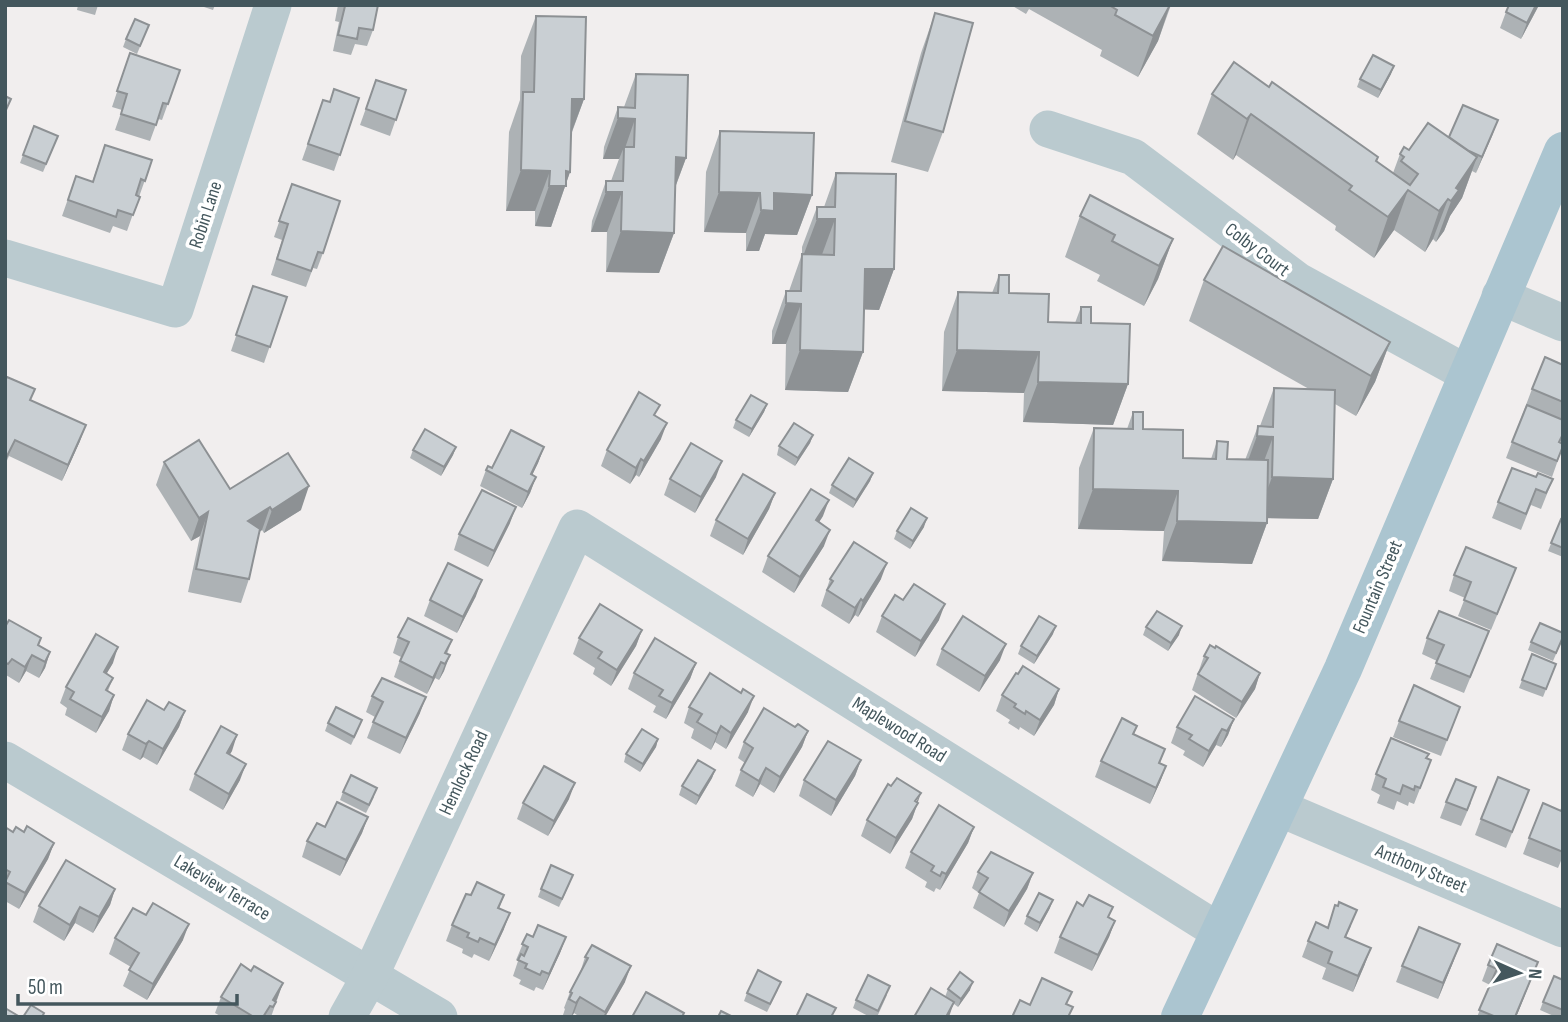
<svg xmlns="http://www.w3.org/2000/svg" width="1568" height="1022" font-family="'Sofia Sans Condensed',sans-serif">
  <style>
    .lines { fill: none; stroke-linecap: round; stroke-linejoin: round }
    .minor { stroke: #bacacf; stroke-width: 37 }
    .major { stroke: #abc5d0; stroke-width: 38 }
    .wall { fill: #adb2b5 }
    .shaded-wall { fill: #8d9194 }
    .building { fill: #c9cfd3; stroke: #8d9194; stroke-width: 2 }
    .labels { text-anchor: middle; dominant-baseline: central; stroke-width: 7; stroke-linejoin: round; paint-order: stroke }
    .street-label { font-size: 19px; fill: #44575d; stroke: #fff }
  </style>
  <rect width="100%" height="100%" fill="#f1eeee"/>
  <g class="lines">
    <g class="minor">
      <polyline points="1048,129 1133,157 1298,281 1468,374"/>
      <polyline points="5,258 175,309 273,5"/>
      <polyline points="1500,296 1563,323"/>
      <polyline points="5,760 439,1017"/>
      <polyline points="1279,808 1563,929"/>
      <polyline points="347,1017 370,976 577,528 1220,932"/>
    </g>
    <polyline class="major" points="1180,1017 1343,669 1563,151"/>
  </g>
  <g class="wall">
    <polygon points="78,5 98,5 95,15 77,10"/>
    <polygon points="198,5 215,5 213,10"/>
    <polygon points="338,5 378,5 373,30 367,46 355,44 351,55 333,51 339,22 335,21"/>
    <polygon points="1011,5 1171,5 1158,41 1138,77 1100,56 1102,50 1029,9 1026,14"/>
    <polygon points="1539,5 1521,39 1500,28 1506,12"/>
    <polygon points="935,13 943,132 928,172 891,162 921,53"/>
    <polygon points="536,16 584,99 571,135 570,172 551,227 535,226 535,211 506,211 509,132 520,100 521,56"/>
    <polygon points="149,25 137,54 123,47 126,39"/>
    <polygon points="130,53 180,70 162,120 158,119 150,141 115,130 122,110 112,107"/>
    <polygon points="636,74 686,158 675,188 674,233 659,273 606,272 607,232 591,232 592,221 606,181 611,181 619,159 603,159 604,147 618,107 624,107"/>
    <polygon points="1391,74 1378,98 1357,87 1360,79"/>
    <polygon points="376,80 406,90 390,136 360,125"/>
    <polygon points="1269,87 1378,157 1377,162 1393,173 1400,154 1498,120 1476,173 1472,171 1462,198 1450,216 1444,231 1436,242 1433,239 1425,252 1394,230 1374,258 1335,230 1336,226 1236,155 1233,160 1197,134 1212,94"/>
    <polygon points="359,98 334,171 302,160 323,100 330,102"/>
    <polygon points="34,126 58,136 43,172 20,163"/>
    <polygon points="720,131 812,195 797,235 765,234 759,251 746,251 746,233 704,232 706,172"/>
    <polygon points="105,145 152,160 127,231 113,226 110,233 62,216 76,176 92,182"/>
    <polygon points="836,173 894,269 879,310 864,309 863,352 848,392 785,390 786,344 772,344 772,331 786,291 789,291 802,254 802,247 817,207 824,207"/>
    <polygon points="292,184 323,253 317,269 313,268 306,287 271,275 282,240 274,237"/>
    <polygon points="1080,216 1173,239 1158,279 1144,306 1097,281 1100,275 1065,257"/>
    <polygon points="999,275 1009,293 1048,322 1075,323 1081,307 1128,384 1113,425 1023,422 1024,393 942,391 944,332 958,292 992,293"/>
    <polygon points="1204,280 1390,342 1375,382 1356,416 1335,404 1333,479 1318,519 1267,518 1267,523 1252,564 1162,561 1164,531 1078,529 1079,468 1094,428 1127,429 1133,412 1143,429 1183,458 1211,459 1217,441 1227,459 1245,460 1258,426 1260,426 1274,388 1309,389 1189,321"/>
    <polygon points="253,286 287,297 264,363 231,351"/>
    <polygon points="1563,365 1563,436 1560,443 1563,446 1552,477 1506,458 1532,389"/>
    <polygon points="5,380 80,441 62,481 9,456 5,465"/>
    <polygon points="767,404 764,412 749,437 733,428 736,420"/>
    <polygon points="656,417 661,439 639,477 636,475 630,484 601,466 607,450"/>
    <polygon points="813,435 810,443 795,466 777,455 779,446"/>
    <polygon points="456,447 453,455 441,476 410,458 413,450"/>
    <polygon points="544,447 538,463 532,475 536,477 530,493 522,508 480,486 486,470"/>
    <polygon points="164,462 230,489 301,510 264,533 262,530 259,532 249,579 241,603 188,592 200,536 191,541 156,485"/>
    <polygon points="873,473 870,481 853,508 829,493 832,485"/>
    <polygon points="716,477 695,513 664,495 670,479"/>
    <polygon points="1553,479 1541,509 1531,505 1521,530 1492,518 1498,502"/>
    <polygon points="775,493 769,509 743,555 710,536 716,520"/>
    <polygon points="823,516 819,522 824,546 794,593 762,572 768,556"/>
    <polygon points="1561,519 1563,520 1563,557 1548,551"/>
    <polygon points="510,523 488,567 454,550 459,534"/>
    <polygon points="924,527 910,549 894,539 897,531"/>
    <polygon points="1454,575 1510,584 1491,630 1458,616 1465,598 1449,591"/>
    <polygon points="830,579 881,579 858,617 855,615 849,624 821,606"/>
    <polygon points="476,596 457,633 424,616 430,600"/>
    <polygon points="882,616 939,620 915,657 876,632"/>
    <polygon points="5,627 41,638 39,645 50,652 45,668 39,678 26,671 19,683 6,675 5,676"/>
    <polygon points="1146,627 1179,635 1168,651 1143,635"/>
    <polygon points="642,630 636,646 611,686 593,674 595,668 573,654 579,638"/>
    <polygon points="1053,634 1034,664 1018,654 1021,646"/>
    <polygon points="398,637 452,640 447,654 444,671 439,680 435,678 427,694 394,677 401,657 393,653"/>
    <polygon points="1427,638 1483,647 1464,693 1430,679 1437,661 1422,654"/>
    <polygon points="1563,638 1553,661 1528,650 1531,642"/>
    <polygon points="942,649 1000,660 979,692 936,665"/>
    <polygon points="1532,654 1556,664 1543,697 1519,688"/>
    <polygon points="1204,656 1260,673 1255,689 1236,718 1192,690"/>
    <polygon points="113,663 106,674 113,678 108,691 114,695 109,711 96,733 65,715 67,708 60,703 66,687"/>
    <polygon points="696,663 690,679 666,719 653,712 656,706 628,689 634,673"/>
    <polygon points="1059,689 1054,705 1034,736 1020,727 1019,730 1008,723 1010,720 996,711 1002,695"/>
    <polygon points="372,696 420,713 400,754 367,738 375,717 366,712"/>
    <polygon points="689,707 748,712 726,749 715,742 711,750 691,738 694,729 684,723"/>
    <polygon points="1460,707 1441,756 1393,737 1399,721"/>
    <polygon points="164,710 185,711 179,727 157,765 143,757 140,760 122,750 128,734"/>
    <polygon points="1234,719 1228,735 1221,747 1216,745 1203,767 1183,755 1185,751 1171,743 1177,727"/>
    <polygon points="328,723 359,728 351,745 325,731"/>
    <polygon points="1137,726 1134,734 1165,749 1160,763 1166,766 1160,782 1150,804 1095,777 1101,761"/>
    <polygon points="795,727 808,731 802,747 774,793 760,784 753,797 735,786 741,770 745,763 738,758 744,742"/>
    <polygon points="658,739 656,747 640,772 624,762 626,754"/>
    <polygon points="232,751 229,755 240,780 223,810 189,790 195,774"/>
    <polygon points="1427,758 1425,776 1414,804 1409,802 1408,806 1397,801 1394,810 1377,803 1380,795 1371,790 1376,774"/>
    <polygon points="861,760 855,776 831,816 799,796 804,780"/>
    <polygon points="715,770 712,778 696,805 679,795 682,786"/>
    <polygon points="343,792 374,797 366,813 340,800"/>
    <polygon points="569,799 548,836 517,819 523,803"/>
    <polygon points="917,802 918,803 912,819 890,854 861,836 867,820"/>
    <polygon points="1446,802 1471,803 1461,826 1440,818"/>
    <polygon points="1523,806 1506,848 1475,835 1481,819"/>
    <polygon points="1563,806 1563,856 1558,868 1523,854 1529,838 1561,811"/>
    <polygon points="368,817 362,833 340,876 302,857 307,841"/>
    <polygon points="5,827 13,832 24,832 54,843 48,859 19,909 5,901"/>
    <polygon points="974,827 968,843 940,890 936,888 934,892 925,887 927,882 905,868 911,852"/>
    <polygon points="978,872 1033,873 1027,889 1004,927 973,908 979,893 972,888"/>
    <polygon points="570,883 559,907 538,897 541,889"/>
    <polygon points="115,889 110,905 93,933 75,923 64,941 33,922 39,906"/>
    <polygon points="471,895 504,895 499,909 504,929 489,961 474,954 472,958 462,953 463,949 446,941 452,925"/>
    <polygon points="1335,905 1351,926 1346,937 1365,964 1353,992 1322,979 1326,968 1302,957 1308,941 1328,927"/>
    <polygon points="1050,908 1037,932 1024,924 1027,916"/>
    <polygon points="1109,918 1115,921 1109,937 1092,971 1054,953 1060,937"/>
    <polygon points="527,934 533,937 566,937 560,953 543,990 536,987 534,991 519,984 521,980 513,976 518,961 516,960"/>
    <polygon points="115,938 183,940 147,1000 123,986 131,967 109,954"/>
    <polygon points="585,957 625,982 605,1017 580,1017 574,1013 572,1017 567,1017 563,1015 565,1009 564,1008 570,992 580,973"/>
    <polygon points="1454,960 1438,999 1396,982 1402,966"/>
    <polygon points="1488,965 1532,978 1516,1017 1477,1017 1490,985 1482,981"/>
    <polygon points="251,971 283,983 271,1017 222,1017 215,1013 221,997"/>
    <polygon points="1563,980 1563,1017 1556,1017 1540,1010 1543,1002"/>
    <polygon points="948,989 970,990 958,1007 945,997"/>
    <polygon points="778,990 767,1012 744,1001 747,993"/>
    <polygon points="887,995 877,1017 870,1017 853,1008 856,1000"/>
  </g>
  <g class="shaded-wall">
    <polygon points="1170,5 1158,41 1138,77 1153,36"/>
    <polygon points="1536,5 1539,5 1521,39 1527,23"/>
    <polygon points="1394,66 1391,74 1378,98 1381,90"/>
    <polygon points="572,99 584,99 569,139"/>
    <polygon points="1251,114 1236,155 1233,160 1247,119"/>
    <polygon points="618,118 635,119 624,151 624,147 619,159 603,159"/>
    <polygon points="1498,120 1492,136 1476,173 1482,157"/>
    <polygon points="676,157 686,158 671,198"/>
    <polygon points="1477,157 1462,198 1450,216 1444,231 1436,242 1456,188"/>
    <polygon points="521,170 550,171 535,211 506,211"/>
    <polygon points="566,171 570,172 551,227 535,226 549,186"/>
    <polygon points="1408,190 1394,230 1374,258 1388,217"/>
    <polygon points="606,192 622,192 607,232 591,232"/>
    <polygon points="719,192 760,193 746,233 704,232"/>
    <polygon points="774,193 812,195 797,235 765,234 759,251 746,251 761,210"/>
    <polygon points="1448,199 1433,239 1425,252 1439,211"/>
    <polygon points="817,219 835,219 820,260 802,259"/>
    <polygon points="621,231 674,233 659,273 606,272"/>
    <polygon points="1173,239 1158,279 1144,306 1159,266"/>
    <polygon points="865,269 894,269 879,310 850,309"/>
    <polygon points="786,303 801,304 786,344 772,344"/>
    <polygon points="1390,342 1375,382 1356,416 1371,376"/>
    <polygon points="800,350 863,352 848,392 785,390"/>
    <polygon points="957,350 1039,352 1024,393 942,391"/>
    <polygon points="1038,382 1128,384 1113,425 1023,422"/>
    <polygon points="767,404 764,412 749,437 752,429"/>
    <polygon points="667,423 661,439 639,477 644,461"/>
    <polygon points="86,425 80,441 62,481 68,465"/>
    <polygon points="813,435 810,443 795,466 798,458"/>
    <polygon points="1257,436 1273,437 1258,477 1242,477"/>
    <polygon points="456,447 453,455 441,476 444,467"/>
    <polygon points="544,447 538,463 525,490 531,474"/>
    <polygon points="641,459 636,475 630,484 636,468"/>
    <polygon points="722,461 716,477 695,513 701,497"/>
    <polygon points="873,473 870,481 853,508 856,500"/>
    <polygon points="536,477 530,493 522,508 528,492"/>
    <polygon points="1272,477 1333,479 1318,519 1257,518"/>
    <polygon points="309,486 301,510 264,533 272,510"/>
    <polygon points="1093,489 1178,491 1164,531 1078,529"/>
    <polygon points="775,493 769,509 743,555 748,539"/>
    <polygon points="829,500 823,516 810,536 816,520"/>
    <polygon points="270,507 262,530 240,545 248,521"/>
    <polygon points="516,507 510,523 488,567 494,551"/>
    <polygon points="208,512 200,536 191,541 199,518"/>
    <polygon points="927,518 924,527 910,549 913,541"/>
    <polygon points="1177,521 1267,523 1252,564 1162,561"/>
    <polygon points="830,530 824,546 794,593 800,577"/>
    <polygon points="887,563 881,579 858,617 863,601"/>
    <polygon points="482,580 476,596 457,633 463,617"/>
    <polygon points="861,599 855,615 849,624 855,608"/>
    <polygon points="945,604 939,620 915,657 921,641"/>
    <polygon points="1056,626 1053,634 1034,664 1037,656"/>
    <polygon points="1182,626 1179,635 1168,651 1171,643"/>
    <polygon points="642,630 636,646 611,686 617,670"/>
    <polygon points="1006,644 1000,660 979,692 985,676"/>
    <polygon points="118,647 113,663 98,688 104,672"/>
    <polygon points="50,652 45,668 39,678 45,662"/>
    <polygon points="32,655 26,671 19,683 25,667"/>
    <polygon points="450,655 444,671 439,680 445,664"/>
    <polygon points="441,662 435,678 427,694 433,678"/>
    <polygon points="696,663 690,679 666,719 672,703"/>
    <polygon points="1260,673 1255,689 1236,718 1242,702"/>
    <polygon points="1059,689 1054,705 1034,736 1040,720"/>
    <polygon points="114,695 109,711 96,733 102,717"/>
    <polygon points="754,696 748,712 726,749 731,733"/>
    <polygon points="426,697 420,713 400,754 406,738"/>
    <polygon points="185,711 179,727 157,765 163,749"/>
    <polygon points="1234,719 1228,735 1221,747 1227,731"/>
    <polygon points="721,726 715,742 711,750 717,734"/>
    <polygon points="1222,729 1216,745 1203,767 1209,751"/>
    <polygon points="808,731 802,747 774,793 780,777"/>
    <polygon points="237,735 232,751 221,769 227,753"/>
    <polygon points="658,739 656,747 640,772 643,764"/>
    <polygon points="149,741 143,757 140,760 146,744"/>
    <polygon points="861,760 855,776 831,816 836,800"/>
    <polygon points="246,764 240,780 223,810 229,794"/>
    <polygon points="1166,766 1160,782 1150,804 1156,788"/>
    <polygon points="766,768 760,784 753,797 759,781"/>
    <polygon points="715,770 712,778 696,805 699,796"/>
    <polygon points="575,783 569,799 548,836 554,821"/>
    <polygon points="921,793 912,819 890,854 896,838"/>
    <polygon points="368,817 362,833 340,876 346,860"/>
    <polygon points="974,827 968,843 940,890 946,874"/>
    <polygon points="54,843 48,859 19,909 25,893"/>
    <polygon points="1033,873 1027,889 1004,927 1009,911"/>
    <polygon points="115,889 110,905 93,933 99,917"/>
    <polygon points="1053,900 1050,908 1037,932 1040,923"/>
    <polygon points="80,907 75,923 64,941 70,925"/>
    <polygon points="510,913 504,929 489,961 495,945"/>
    <polygon points="1115,921 1109,937 1092,971 1098,955"/>
    <polygon points="189,924 183,940 147,1000 153,984"/>
    <polygon points="566,937 560,953 543,990 549,974"/>
    <polygon points="1460,944 1454,960 1438,999 1443,983"/>
    <polygon points="1371,948 1365,964 1353,992 1358,976"/>
    <polygon points="1538,962 1516,1017 1515,1017"/>
    <polygon points="631,966 625,982 605,1017 603,1017"/>
    <polygon points="973,982 970,990 958,1007 961,999"/>
    <polygon points="283,983 277,999 273,1007 273,1000"/>
    <polygon points="580,997 574,1013 571,1017 576,1003"/>
    <polygon points="954,1002 949,1017 946,1017"/>
  </g>
  <g class="building">
    <polygon points="341,5 378,5 373,30 359,28 357,39 338,35 345,6"/>
    <polygon points="1109,5 1170,5 1153,36 1115,15 1117,10"/>
    <polygon points="1509,5 1536,5 1527,23 1506,12"/>
    <polygon points="935,13 973,23 943,132 905,121"/>
    <polygon points="536,16 586,17 584,99 572,99 570,172 566,171 566,186 549,186 550,171 521,170 523,92 534,92"/>
    <polygon points="135,19 149,25 140,46 126,39"/>
    <polygon points="130,53 180,70 168,104 163,103 156,125 121,114 127,94 117,91"/>
    <polygon points="1373,55 1394,66 1381,90 1360,79"/>
    <polygon points="1234,62 1269,87 1272,82 1378,157 1376,161 1410,185 1418,174 1401,161 1404,157 1400,154 1404,147 1409,150 1428,123 1477,157 1456,188 1459,190 1451,201 1448,199 1439,211 1408,190 1388,217 1349,190 1352,186 1251,114 1247,119 1212,94"/>
    <polygon points="636,74 688,75 686,158 676,157 674,233 621,231 622,192 606,192 606,181 623,181 624,147 634,147 635,119 618,118 618,107 635,108"/>
    <polygon points="376,80 406,90 396,120 366,109"/>
    <polygon points="334,89 359,98 340,155 308,144 323,100 330,102"/>
    <polygon points="5,96 11,99 5,112"/>
    <polygon points="1463,105 1498,120 1482,157 1469,151 1449,137"/>
    <polygon points="34,126 58,136 46,164 23,155"/>
    <polygon points="720,131 814,133 812,195 774,193 774,211 761,210 760,193 719,192"/>
    <polygon points="105,145 152,160 145,181 141,179 136,195 140,197 133,215 118,210 116,217 68,200 76,176 93,182"/>
    <polygon points="836,173 896,174 894,269 865,269 863,352 800,350 801,304 786,303 786,291 801,291 802,254 834,255 835,219 817,219 817,207 835,207"/>
    <polygon points="292,184 340,201 323,253 318,252 311,271 277,259 288,224 279,221"/>
    <polygon points="1090,195 1173,239 1159,266 1112,241 1115,235 1080,216"/>
    <polygon points="1223,246 1390,342 1371,376 1204,280"/>
    <polygon points="999,275 1009,275 1009,293 1049,294 1048,322 1081,323 1081,307 1091,307 1091,323 1130,324 1128,384 1038,382 1039,352 957,350 958,292 998,293"/>
    <polygon points="253,286 287,297 270,347 236,335"/>
    <polygon points="1545,357 1563,365 1563,402 1532,389"/>
    <polygon points="7,377 35,389 30,400 86,425 68,465 15,440 5,460 5,380"/>
    <polygon points="1274,388 1335,390 1333,479 1272,477 1273,437 1257,436 1258,426 1273,427"/>
    <polygon points="639,392 660,405 654,415 667,423 644,461 641,459 636,468 607,450"/>
    <polygon points="751,395 767,404 752,429 736,420"/>
    <polygon points="1527,405 1563,420 1563,434 1559,442 1563,444 1563,446 1557,461 1512,442"/>
    <polygon points="1133,412 1143,412 1143,429 1183,430 1183,458 1216,459 1217,441 1228,442 1227,459 1268,460 1267,523 1177,521 1178,491 1093,489 1094,428 1133,429"/>
    <polygon points="794,423 813,435 798,458 779,446"/>
    <polygon points="425,429 456,447 444,467 413,450"/>
    <polygon points="511,430 544,447 531,474 536,477 528,492 486,470 488,466 492,468"/>
    <polygon points="199,440 230,489 288,453 309,486 272,510 270,507 248,521 260,529 249,579 196,569 208,512 199,518 164,462"/>
    <polygon points="691,443 722,461 701,497 670,479"/>
    <polygon points="849,458 873,473 856,500 832,485"/>
    <polygon points="1512,468 1536,477 1538,473 1553,479 1546,493 1536,489 1526,514 1498,502"/>
    <polygon points="743,474 775,493 748,539 716,520"/>
    <polygon points="811,489 829,500 816,520 830,530 800,577 768,556"/>
    <polygon points="482,490 516,507 494,551 459,534"/>
    <polygon points="911,508 927,518 913,541 897,531"/>
    <polygon points="1561,519 1563,520 1563,548 1551,543"/>
    <polygon points="854,542 887,563 863,601 861,599 855,608 827,590 833,581 830,579"/>
    <polygon points="1466,547 1516,568 1497,614 1464,600 1471,582 1454,575"/>
    <polygon points="448,563 482,580 463,617 430,600"/>
    <polygon points="914,584 945,604 921,641 882,616 895,595 903,600"/>
    <polygon points="600,604 642,630 617,670 598,658 602,652 579,638"/>
    <polygon points="1157,611 1182,626 1171,643 1146,627"/>
    <polygon points="1439,611 1489,631 1470,677 1436,663 1444,645 1427,638"/>
    <polygon points="963,616 1006,644 985,676 942,649"/>
    <polygon points="1039,616 1056,626 1037,656 1021,646"/>
    <polygon points="408,618 452,640 445,653 450,655 445,664 441,662 433,678 400,661 409,642 398,637"/>
    <polygon points="9,620 41,638 38,645 50,652 45,662 32,655 25,667 12,659 8,664 5,662 5,627"/>
    <polygon points="1540,623 1563,633 1563,637 1556,653 1531,642"/>
    <polygon points="96,634 118,647 104,672 113,678 106,690 114,695 102,717 70,699 74,692 66,687"/>
    <polygon points="655,638 696,663 672,703 659,696 663,690 634,673"/>
    <polygon points="1210,645 1215,648 1216,646 1260,673 1242,702 1198,674 1208,658 1204,656"/>
    <polygon points="1532,654 1556,664 1546,689 1522,680"/>
    <polygon points="1023,666 1059,689 1040,720 1026,711 1025,714 1014,707 1016,704 1002,695 1016,673 1018,674"/>
    <polygon points="710,673 741,693 743,689 754,696 731,733 721,726 717,734 697,722 702,714 689,707"/>
    <polygon points="382,678 426,697 406,738 373,722 383,702 372,696"/>
    <polygon points="1414,685 1460,707 1447,740 1399,721"/>
    <polygon points="1195,696 1234,719 1227,731 1222,729 1209,751 1189,739 1192,735 1177,727"/>
    <polygon points="147,700 164,710 169,702 185,711 163,749 149,741 146,744 128,734"/>
    <polygon points="336,707 362,720 354,737 328,723"/>
    <polygon points="764,708 795,727 798,724 808,731 780,777 766,768 759,781 741,770 753,748 744,742"/>
    <polygon points="1122,718 1137,726 1133,734 1165,749 1159,763 1166,766 1156,788 1101,761"/>
    <polygon points="221,726 237,735 227,753 246,764 229,794 195,774"/>
    <polygon points="642,729 658,739 643,764 626,754"/>
    <polygon points="1391,738 1429,754 1426,758 1431,760 1420,788 1415,786 1414,790 1403,785 1400,794 1383,787 1386,779 1376,774"/>
    <polygon points="828,741 861,760 836,800 804,780"/>
    <polygon points="698,760 715,770 699,796 682,786"/>
    <polygon points="544,766 575,783 554,821 523,803"/>
    <polygon points="351,775 377,788 369,805 343,792"/>
    <polygon points="1498,777 1529,790 1512,832 1481,819"/>
    <polygon points="897,778 921,793 915,801 918,803 896,838 867,820 888,784 891,786"/>
    <polygon points="1456,779 1476,787 1467,810 1446,802"/>
    <polygon points="337,802 368,817 346,860 307,841 317,823 325,827"/>
    <polygon points="1543,803 1561,811 1563,806 1563,852 1529,838"/>
    <polygon points="939,805 974,827 946,874 942,872 940,876 931,871 934,866 911,852"/>
    <polygon points="27,826 54,843 25,893 5,882 10,872 5,869 5,827 13,832 16,827 24,832"/>
    <polygon points="991,852 1033,873 1009,911 979,892 988,878 978,872"/>
    <polygon points="66,860 115,889 99,917 80,907 70,925 39,906"/>
    <polygon points="551,865 573,875 562,899 541,889"/>
    <polygon points="477,882 504,895 498,908 510,913 495,945 480,938 478,942 467,937 469,933 452,925 466,894 471,895"/>
    <polygon points="1039,893 1053,900 1040,923 1027,916"/>
    <polygon points="1089,895 1113,907 1108,917 1115,921 1098,955 1060,937 1077,902 1083,906"/>
    <polygon points="1339,902 1357,910 1345,937 1371,948 1358,976 1328,963 1332,952 1308,941 1316,922 1328,928 1335,905 1338,906"/>
    <polygon points="153,903 189,924 153,984 129,970 139,953 115,938 133,908 146,915"/>
    <polygon points="538,925 566,937 549,974 542,971 540,975 525,968 527,964 518,960 521,954 524,956 528,947 522,944 527,934 533,937"/>
    <polygon points="1419,927 1460,944 1443,983 1402,966"/>
    <polygon points="1497,944 1538,962 1515,1017 1496,1017 1479,1010 1497,969 1488,965"/>
    <polygon points="592,945 631,966 605,1012 580,997 576,1003 569,999 572,993 570,992 588,958 585,957"/>
    <polygon points="241,964 251,971 254,966 283,983 273,1000 276,1002 273,1007 270,1006 263,1017 254,1017 221,997"/>
    <polygon points="758,970 781,982 770,1004 747,993"/>
    <polygon points="960,972 973,982 961,999 948,989"/>
    <polygon points="868,975 890,986 878,1011 856,1000"/>
    <polygon points="1554,976 1563,980 1563,1010 1543,1002"/>
    <polygon points="1042,978 1072,992 1066,1004 1073,1007 1068,1017 1016,1017 1013,1015 1020,1000 1030,1005"/>
    <polygon points="931,988 954,1002 946,1017 914,1017"/>
    <polygon points="646,992 684,1013 682,1017 632,1017"/>
    <polygon points="807,994 836,1008 831,1017 796,1017"/>
    <polygon points="31,1005 44,1013 42,1017 23,1017"/>
    <polygon points="5,1008 20,1017 5,1017"/>
    <polygon points="721,1011 733,1017 718,1017"/>
  </g>
  <g class="labels">
    <g class="street-label">
      <text transform="translate(206 215) rotate(-72)">Robin Lane</text>
      <text transform="translate(1257 250) rotate(37)">Colby Court</text>
      <text transform="translate(1378 587) rotate(-67)">Fountain Street</text>
      <text transform="translate(899 730) rotate(32)">Maplewood Road</text>
      <text transform="translate(464 773) rotate(-65)">Hemlock Road</text>
      <text transform="translate(1421 869) rotate(23)">Anthony Street</text>
      <text transform="translate(222 888) rotate(31)">Lakeview Terrace</text>
    </g>
  </g>
  <rect width="1568" height="1022" fill="none" stroke="#44575d" stroke-width="14"/>
  <g transform="translate(1519 973) rotate(93)" stroke="#ffffff" stroke-width="5" paint-order="stroke">
  <path d="M0-5L12 26L0 18L-12 26Z" fill="#44575d"/>
  <text y="-10" font-size="19" font-weight="bold" text-anchor="middle" fill="#44575d">N</text>
  </g>
  <path d="M18 994v10h219v-10" fill="none" stroke="#44575d" stroke-width="3.5"/>
  <text x="28" y="994" font-size="21" fill="#44575d" stroke="#ffffff" stroke-width="5" paint-order="stroke">50 m</text>
</svg>
